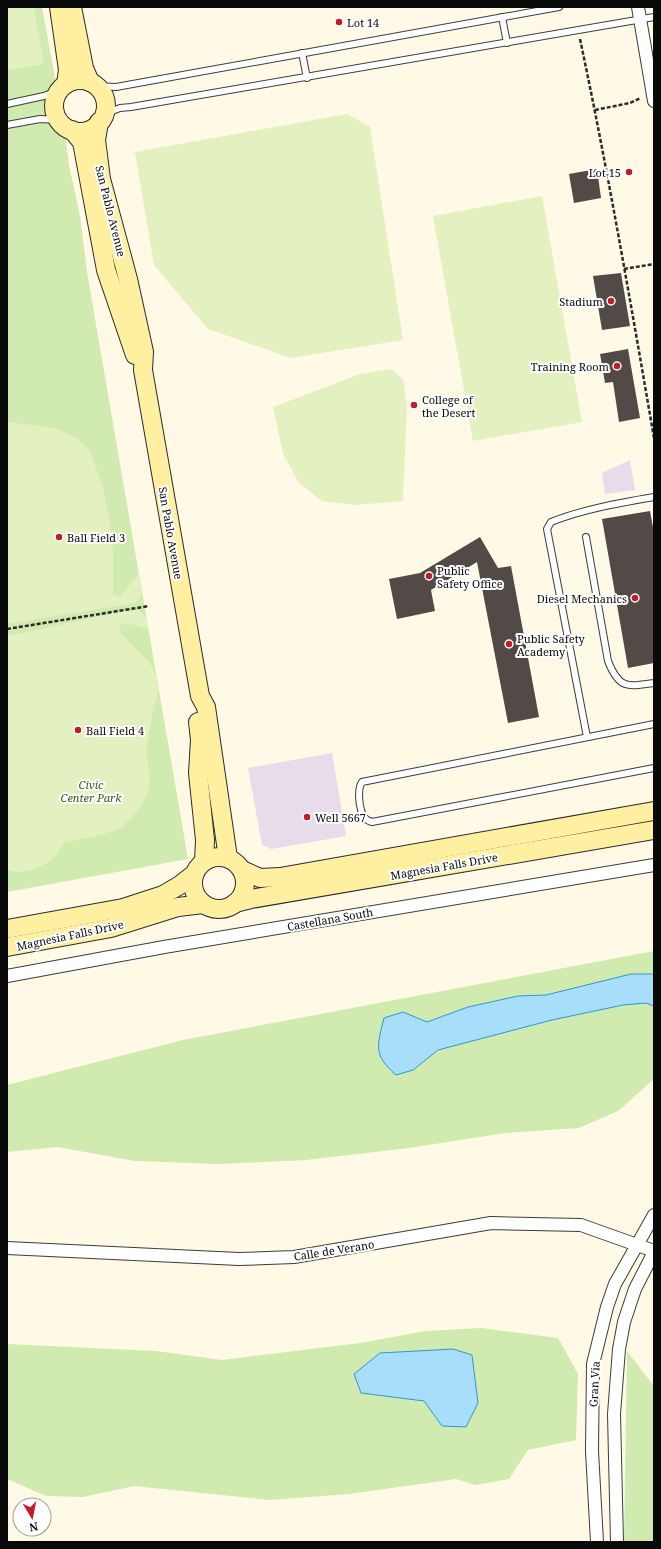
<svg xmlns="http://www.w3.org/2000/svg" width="661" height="1549" font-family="'Noto Serif',serif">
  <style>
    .industrial { fill: #e8dcea }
    .green { fill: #d0eaaf }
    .pitch { fill: #e3f1c1 }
    .water { fill: #a8def9; stroke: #2c98d3 }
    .building { fill: #524a46 }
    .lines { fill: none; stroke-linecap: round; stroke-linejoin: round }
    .lane-casing { stroke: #3c3c3c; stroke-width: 8 }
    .street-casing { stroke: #3c3c3c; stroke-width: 14 }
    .secondary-casing { stroke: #2b2b2b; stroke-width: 20 }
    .path { stroke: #2b2b2b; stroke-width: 2.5; stroke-dasharray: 4 2; stroke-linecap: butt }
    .lane { stroke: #fff; stroke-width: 6 }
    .street { stroke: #fff; stroke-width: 12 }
    .secondary { stroke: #fff0a1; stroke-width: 18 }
    .poi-dot { fill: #be1d2c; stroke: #fff; stroke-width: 1.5 }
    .labels { text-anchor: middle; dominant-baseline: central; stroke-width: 4; stroke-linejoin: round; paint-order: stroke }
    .poi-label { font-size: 11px; fill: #090909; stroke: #fff; text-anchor: start }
    .street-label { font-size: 11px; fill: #090909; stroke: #fff }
    .park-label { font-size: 11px; font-style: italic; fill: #2b6219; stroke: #fff }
  </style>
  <rect width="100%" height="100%" fill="#fff9e6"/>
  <g class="industrial">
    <polygon points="630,460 635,490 605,494 602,473"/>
    <polygon points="332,753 346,836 271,849 262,845 248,768"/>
  </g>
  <g class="green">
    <polygon points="7,7 42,7 64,126 69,165 80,216 87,272 188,859 7,892"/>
    <polygon points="654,951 654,1079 618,1111 579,1128 506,1133 409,1148 306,1160 219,1164 135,1161 57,1147 7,1152 7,1085 183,1040"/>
    <polygon points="481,1328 558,1338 578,1374 576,1440 528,1450 509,1479 475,1485 456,1479 349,1494 270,1500 134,1486 83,1497 46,1496 7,1479 7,1344 156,1351 222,1360 360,1343 426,1331"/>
    <polygon points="627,1351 654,1386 654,1542 624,1542"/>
  </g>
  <g class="pitch">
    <polygon points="7,7 34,7 44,64 7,70"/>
    <polygon points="347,114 370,127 403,340 291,358 208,329 154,265 135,152"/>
    <polygon points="542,196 582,422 473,441 433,216"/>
    <polygon points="391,369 403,379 407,406 403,501 355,505 322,501 299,483 283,454 273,407 360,374"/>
    <polygon points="7,422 56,428 76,438 89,449 103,488 110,523 113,552 113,595 120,596 139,574 143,594 135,603 7,624"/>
    <path d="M137,610c10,4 10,10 12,20 -10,-4 -21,-9 -30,-4l2,8 28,28 8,15 2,12 -6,20 -7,43 4,29 -3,15 -10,16 -17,17 -20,6 -36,8c-2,4 -5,8 -7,11 -11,13 -35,23 -50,15v-233l113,-24z"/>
  </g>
  <g class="water">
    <path d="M631,974h23v32l-8,-3 -23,2 -71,15 -114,30 -25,20 -17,5c-23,-20 -19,-29 -12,-57l19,-6 24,10 41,-15 50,-11 28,-1z"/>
    <polygon points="453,1349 472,1355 478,1403 466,1427 442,1426 424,1401 361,1393 354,1374 380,1353"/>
  </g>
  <g class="building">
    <polygon points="597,169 601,198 574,203 569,174"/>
    <polygon points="621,273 630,326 602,330 593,276"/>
    <polygon points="628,349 640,418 619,422 613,382 605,383 600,354"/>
    <polygon points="650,511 654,533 654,663 628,668 602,519"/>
    <polygon points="480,537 498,568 511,566 539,717 508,723 477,562 431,590 435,611 397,619 389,579 420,573"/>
  </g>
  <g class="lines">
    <defs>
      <g id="lane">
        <polyline points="502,17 507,43"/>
        <polyline points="302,53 307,78"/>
        <polyline points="96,86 116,87 559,7"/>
        <polyline points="7,104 44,96 60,90"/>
        <polyline points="104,114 120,108 131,107 654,17"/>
        <polyline points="7,125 40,119 58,120"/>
        <path d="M586,537l22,124c11,28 19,26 46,22"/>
        <path d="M654,724l-292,58c-5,7 -3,27 2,35 2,3 4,4 8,5l282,-54"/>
        <path d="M587,737l-40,-208 4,-7c33,-13 68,-19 103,-25"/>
      </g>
      <g id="street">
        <polyline points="638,7 654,101"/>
        <polyline points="7,976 164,947 654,865"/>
        <polyline points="7,1248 239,1259 294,1257 491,1223 581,1225 654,1251"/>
        <polyline points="597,1542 592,1451 593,1364 607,1307 615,1284 654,1215"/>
        <polyline points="617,1542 614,1414 619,1349 624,1322 635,1289 654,1252"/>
      </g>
      <g id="secondary">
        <polyline points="59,7 68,70 66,84"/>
        <polyline points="72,7 84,68 90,82"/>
        <circle cx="80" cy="106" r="26"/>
        <polyline points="99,122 96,140 101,179 128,279 144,352 143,370 200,696 206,707 228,858"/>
        <polyline points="72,130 82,142 106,270 135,355"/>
        <polyline points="198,722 200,740 198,773 205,840 204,861"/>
        <circle cx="219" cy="883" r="26"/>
        <polyline points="242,870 260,878 280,877 654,811"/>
        <polyline points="235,903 251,899 654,830"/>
        <polyline points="7,929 123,908 163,895 180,885 194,874"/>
        <polyline points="7,947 111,928 178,907 203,904"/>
      </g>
    </defs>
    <use href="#lane" class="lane-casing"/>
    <use href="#street" class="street-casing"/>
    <use href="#secondary" class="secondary-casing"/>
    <g class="path">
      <path d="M580,39c28,132 51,266 74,399"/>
      <polyline points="595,110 630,103 641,98"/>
      <polyline points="624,269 654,264"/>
      <polyline points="7,629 149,606"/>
    </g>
    <use href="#lane" class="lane"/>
    <use href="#street" class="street"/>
    <use href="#secondary" class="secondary"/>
  </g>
  <g class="poi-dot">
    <circle cx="339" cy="22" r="4"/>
    <circle cx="629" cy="172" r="4"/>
    <circle cx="611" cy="301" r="4"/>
    <circle cx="617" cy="366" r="4"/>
    <circle cx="414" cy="405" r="4"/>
    <circle cx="59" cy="537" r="4"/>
    <circle cx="429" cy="576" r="4"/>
    <circle cx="635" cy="598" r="4"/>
    <circle cx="509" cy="644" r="4"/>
    <circle cx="78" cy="730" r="4"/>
    <circle cx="307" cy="817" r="4"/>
  </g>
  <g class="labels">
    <g class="poi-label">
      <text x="347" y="22">Lot 14</text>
      <text x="621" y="172" text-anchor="end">Lot 15</text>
      <text x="603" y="301" text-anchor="end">Stadium</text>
      <text x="609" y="366" text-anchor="end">Training Room</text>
      <text x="422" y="399">College of<tspan x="422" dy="13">the Desert</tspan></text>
      <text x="67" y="537">Ball Field 3</text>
      <text x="437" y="570">Public<tspan x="437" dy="13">Safety Office</tspan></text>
      <text x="627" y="598" text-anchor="end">Diesel Mechanics</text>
      <text x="517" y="638">Public Safety<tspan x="517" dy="13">Academy</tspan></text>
      <text x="86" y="730">Ball Field 4</text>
      <text x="315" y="817">Well 5667</text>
    </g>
    <g class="street-label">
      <text transform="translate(111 211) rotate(76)">San Pablo Avenue</text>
      <text transform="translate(171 533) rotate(80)">San Pablo Avenue</text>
      <text transform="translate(444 866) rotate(-10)">Magnesia Falls Drive</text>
      <text transform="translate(330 919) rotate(-10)">Castellana South</text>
      <text transform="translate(70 935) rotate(-12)">Magnesia Falls Drive</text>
      <text transform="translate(334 1250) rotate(-9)">Calle de Verano</text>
      <text transform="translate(594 1384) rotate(-87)">Gran Via</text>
    </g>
    <g class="park-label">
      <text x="91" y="784">Civic<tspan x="91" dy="13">Center Park</tspan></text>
    </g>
  </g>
  <rect width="661" height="1549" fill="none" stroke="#090909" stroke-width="16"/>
  <g transform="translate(32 1517) rotate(170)"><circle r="19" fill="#ffffff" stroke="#9d9d9d"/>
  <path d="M0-3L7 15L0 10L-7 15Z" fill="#be1d2c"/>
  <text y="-6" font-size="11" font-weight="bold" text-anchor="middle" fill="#090909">N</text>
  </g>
</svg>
